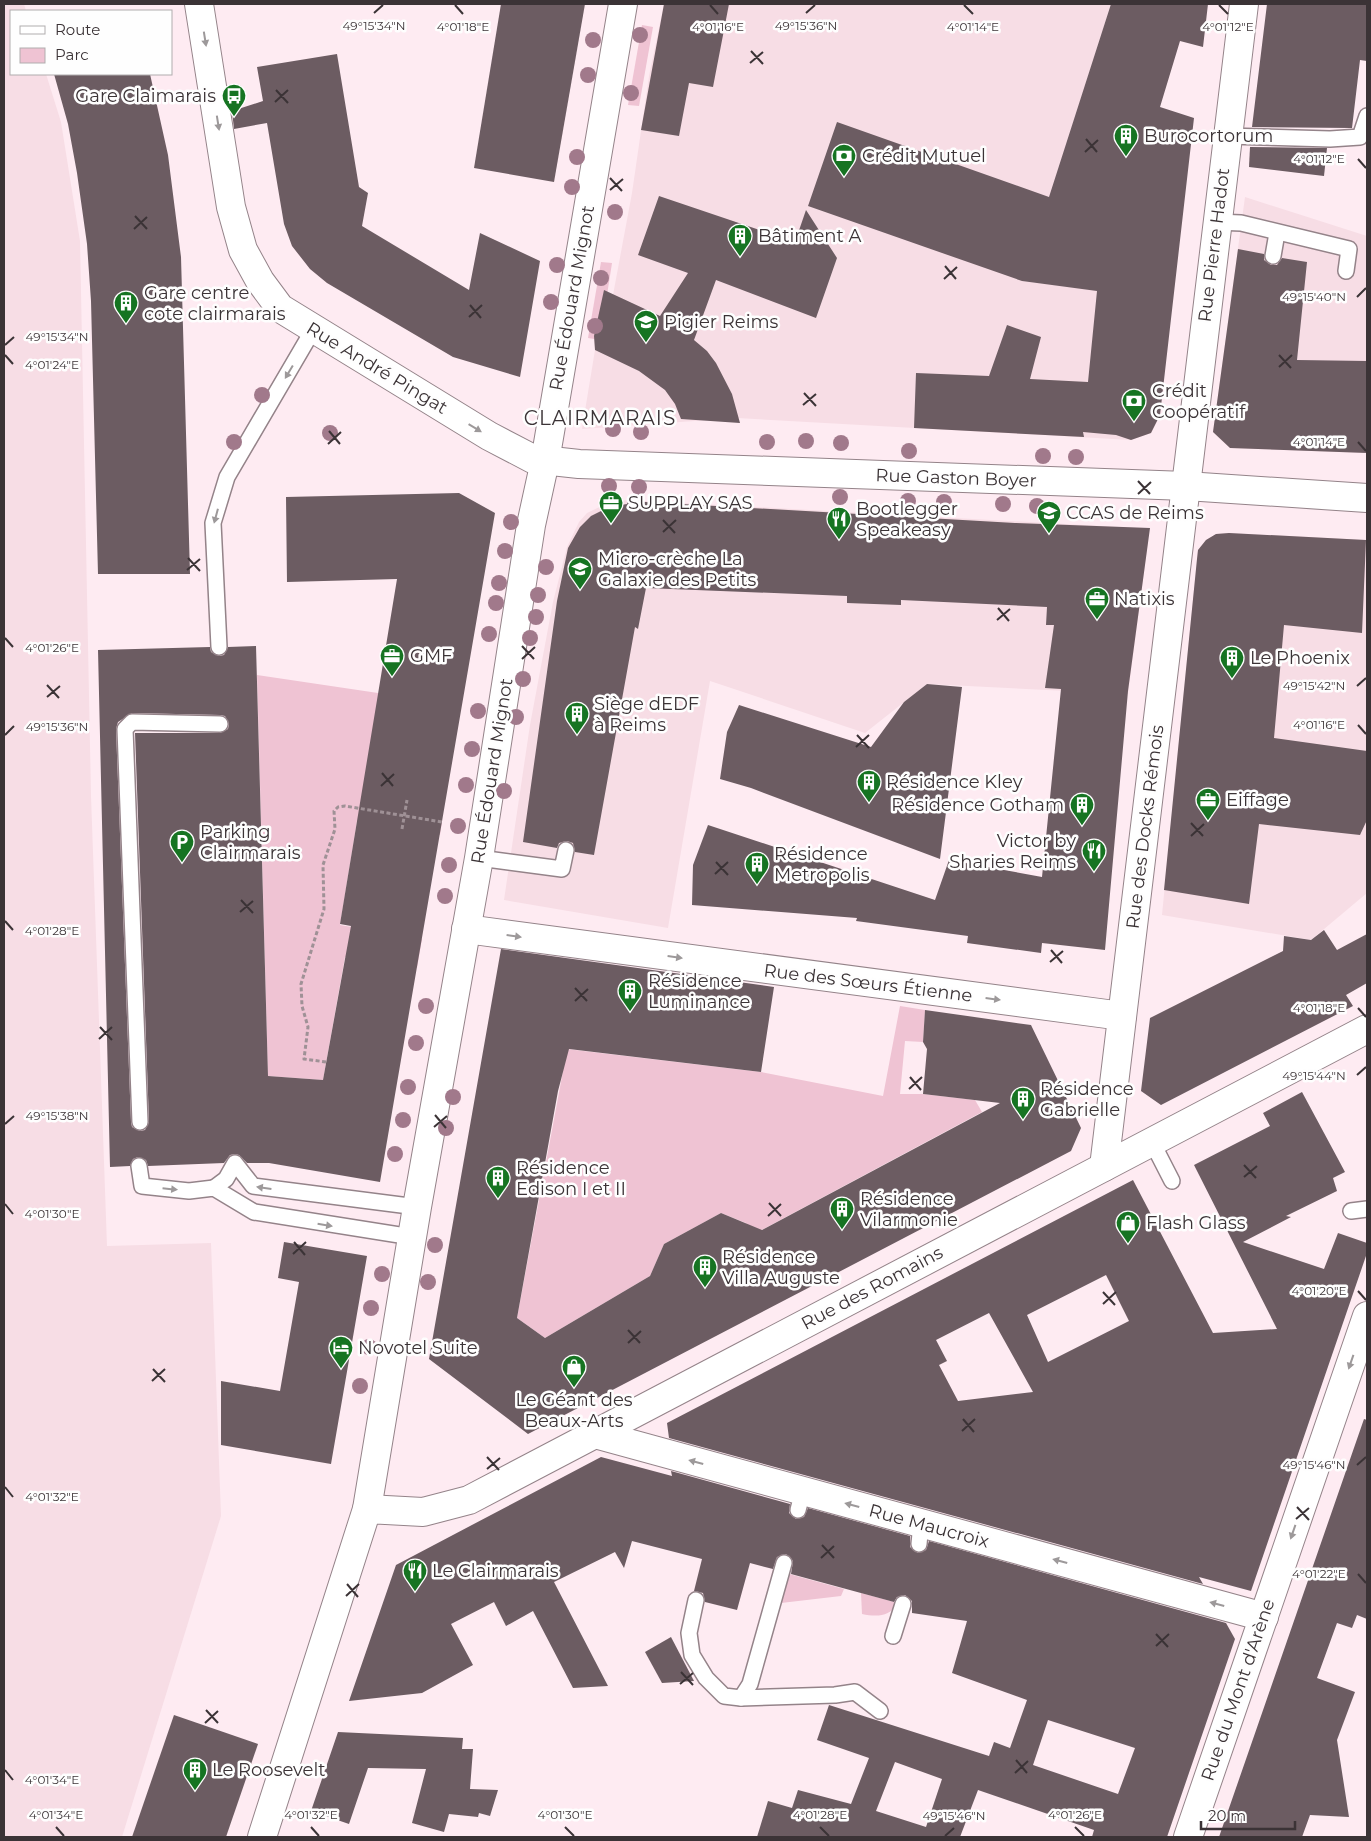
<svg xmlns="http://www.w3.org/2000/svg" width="1371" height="1841" font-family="Montserrat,sans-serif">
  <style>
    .built { fill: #f7dde5 }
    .green { fill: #efc3d3 }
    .building { fill: #6c5c62; fill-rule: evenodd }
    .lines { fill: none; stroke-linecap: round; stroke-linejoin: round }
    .lane-casing { stroke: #948389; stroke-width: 18 }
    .street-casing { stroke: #948389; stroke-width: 30 }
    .secondary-casing { stroke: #948389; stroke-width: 30 }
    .path { stroke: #9f9196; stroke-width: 3; stroke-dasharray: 4 2.5; stroke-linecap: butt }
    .lane { stroke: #fff; stroke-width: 15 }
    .street { stroke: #fff; stroke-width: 28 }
    .secondary { stroke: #fff; stroke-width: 28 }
    .tree { fill: #a1798b }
    .oneway { fill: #9d999a }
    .ticks { fill: none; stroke: #3b3336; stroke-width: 2 }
    .labels { text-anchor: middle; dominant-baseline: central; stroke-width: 5; stroke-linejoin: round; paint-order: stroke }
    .poi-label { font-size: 18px; fill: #3b3336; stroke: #fefefe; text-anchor: start }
    .street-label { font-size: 18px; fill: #3b3336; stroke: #fefefe }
    .quarter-label { font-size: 20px; letter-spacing: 1px; fill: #3b3336; stroke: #fefefe }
    .ticks-label { font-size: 12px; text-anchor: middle; fill: #3b3336; stroke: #fefefe; stroke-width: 5; stroke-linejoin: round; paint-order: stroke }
  </style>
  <rect width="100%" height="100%" fill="#feebf2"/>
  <g class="built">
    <polygon points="4,4 24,4 26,11 11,11 11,74 46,74 61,122 80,241 91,796 107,1246 211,1243 221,1516 122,1837 4,1837"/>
    <polygon points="664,4 1111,4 1023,281 1172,300 1160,415 1151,433 1131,440 737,418 582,429 595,350 594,336 613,295 632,193 649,76"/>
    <polygon points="1245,197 1367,236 1367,453 1230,448 1213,432"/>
    <polygon points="628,500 1138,528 1148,541 1128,694 927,684 865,733 710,681 668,928 504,900 530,725 553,602 567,547 579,522 587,513 610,502"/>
    <polygon points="1229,533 1367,540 1367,893 1311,940 1162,915 1197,559 1198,550 1206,540 1216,534"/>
  </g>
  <g class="green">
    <polygon points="642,25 653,27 639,106 628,105"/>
    <polygon points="601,262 612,263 600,340 588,338"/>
    <polygon points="257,675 378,693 442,822 440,835 357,821 340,925 422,939 417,968 345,957 323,1080 268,1076"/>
    <polygon points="900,1006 925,1010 923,1042 905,1041 900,1094 923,1094 975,1100 982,1112 752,1235 746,1223 721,1213 664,1244 650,1276 545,1338 517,1318 563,1071 554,1064 558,1048 761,1072 883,1096"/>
    <polygon points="789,1574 844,1589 841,1596 781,1603"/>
    <path d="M861,1593l37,10c-9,14 -21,14 -36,11z"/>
  </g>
  <g class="building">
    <polygon points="501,4 585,4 554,182 474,168"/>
    <polygon points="664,4 729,4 713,87 689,83 679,136 641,130"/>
    <polygon points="1111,4 1208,4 1203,47 1180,41 1160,107 1194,118 1160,415 1151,433 1131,440 1116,435 1083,432 1084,437 914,428 916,373 989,376 1007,325 1041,337 1030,379 1088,382 1097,291 1022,281 808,206 837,122 1049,197"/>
    <polygon points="1267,4 1367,4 1367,61 1360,60 1352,128 1252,127"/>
    <polygon points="337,54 359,187 368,193 362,226 469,290 480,233 540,261 520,377 453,357 327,283 310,269 292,246 284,224 267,123 234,129 232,111 263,101 257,67"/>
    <polygon points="54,74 150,74 168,155 181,257 190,574 98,574 91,301 87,244 77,173 68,124"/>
    <polygon points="1250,147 1327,148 1324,176 1249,167"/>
    <polygon points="659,196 795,242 806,210 837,258 816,318 716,280 694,340 707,351 716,363 732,394 740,423 681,419 675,404 665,390 639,371 595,350 594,336 604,290 660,316 688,273 638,255"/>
    <polygon points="1238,249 1264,254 1264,260 1271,265 1277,265 1282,258 1307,262 1297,360 1367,361 1367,453 1230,448 1213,432"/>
    <path d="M459,493l36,20 -115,669 -111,-19h-22l-8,-8 -4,-1 -5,1 -6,8 -76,3 -2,-6 -8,-3 -5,2 -3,7 -20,1 -12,-517 112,-3 1,5 8,4 5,-1 4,-8 28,-1 12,430 55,4 28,-154 -11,-2 57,-345 -110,3 -1,-85zM132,713l88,2 5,1 4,8 -1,5 -8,4h-85l14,389 -4,8 -5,1 -8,-4 -1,-5 -15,-393 2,-7z"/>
    <polygon points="628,501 1015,523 1150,528 1128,691 1105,950 1042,943 1041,953 967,943 968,936 856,921 857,918 692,905 693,865 708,825 935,900 949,860 1042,877 1061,689 1045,688 1054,625 1046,625 1047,607 901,600 901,605 847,603 847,596 646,588 638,629 635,627 594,855 575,852 573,843 567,841 559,843 557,848 523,842 557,601 568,548 580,527 591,516 609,507 627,504"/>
    <polygon points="1229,533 1366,540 1362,633 1284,625 1274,738 1367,751 1367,820 1360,835 1259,824 1249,904 1164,890 1197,559 1198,550 1206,540 1216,534"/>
    <polygon points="927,684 962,687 940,859 751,788 720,779 727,732 739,705 871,747 904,702"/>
    <polygon points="1324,930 1337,950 1367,934 1367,983 1346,995 1353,1006 1161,1105 1141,1091 1150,1018 1283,951 1284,936 1311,940"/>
    <polygon points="501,949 774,987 761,1072 569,1049 558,1091 517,1318 545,1338 650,1276 664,1244 721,1213 762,1230 1000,1103 923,1094 927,1049 923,1042 925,1010 1031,1025 1081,1128 1071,1151 528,1434 429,1359"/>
    <path d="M1302,1092l43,80 -12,6 4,13 -51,25 5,1 -48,25 81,27 14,-36 29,10v10l-116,338 -52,-14 4,7 -534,-146 -2,-15 466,-243 80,153 64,-4 -83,-164 76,-39 -7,-13zM1106,1275l23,46 -81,41 -21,-47zM989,1313l44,79 -75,9 -19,-36 8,-4 -11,-21z"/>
    <polygon points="284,1242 367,1256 331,1464 221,1445 221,1381 280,1391 299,1282 278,1278"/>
    <polygon points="1364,1419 1367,1420 1367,1619 1357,1615 1352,1628 1337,1623 1317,1678 1355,1692 1337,1740 1349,1817 1310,1815 1302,1837 1219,1837"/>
    <path d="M601,1457l71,19 -1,-5 119,33 -1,9 7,6 8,-2 4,-9 102,28v11l8,6 8,-3 3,-9 297,82 9,16 -68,198h-75l2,-7 -116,-40 -18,47h-203l11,-36 24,7 6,-18 53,14 18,-46 -52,-18 12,-35 160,51 5,-14 16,6 17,-48 -75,-27 15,-52 -55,-8v-12l-7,-6 -8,2 -3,5 -103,-28 2,-13 -7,-7 -9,3 -4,12 -23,-6 -13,47 -32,-8 -2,-9 -9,-2 8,-32 -70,-18 -8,27 -9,-16 -61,30 54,104 -35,2 -40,-77 -27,15 -12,-24 -43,22 22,41 -51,28 -73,8 47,-136zM1048,1720l87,28 -17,46 -85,-29zM895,1762l47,17 -16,48 -50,-16z"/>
    <polygon points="671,1637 694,1681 662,1683 645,1652"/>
    <polygon points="174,1715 258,1744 226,1837 132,1837"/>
    <polygon points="338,1732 463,1738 462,1749 473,1749 470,1789 498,1790 490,1816 479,1813 478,1817 449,1814 444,1832 412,1823 426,1769 368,1768 349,1824 311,1811"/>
  </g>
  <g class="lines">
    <defs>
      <g id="lane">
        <polyline points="1227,136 1330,139 1360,137 1367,116"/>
        <polyline points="1216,222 1241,223 1349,249 1346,271"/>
        <polyline points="1273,256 1277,233"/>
        <polyline points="219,647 213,523 227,477 313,330"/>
        <polyline points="479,858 562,869 566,850"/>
        <polyline points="140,1122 125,729 132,722 220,724"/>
        <polyline points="1152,1142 1172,1181"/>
        <polyline points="139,1166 142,1186 189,1191 214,1188 254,1212 412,1237"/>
        <polyline points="214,1188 226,1179 235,1163 253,1186 417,1207"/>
        <polyline points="1351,1211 1367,1209"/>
        <polyline points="798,1510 803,1491"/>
        <polyline points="919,1544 921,1523"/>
        <polyline points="696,1600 689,1633 692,1655 706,1678 724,1696 741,1698 750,1684 784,1563"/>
        <polyline points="893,1636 903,1604"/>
        <polyline points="741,1698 835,1695 855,1692 880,1711"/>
      </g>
      <g id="street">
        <polyline points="199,4 231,207 243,250 260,281 280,308 489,436 533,459 579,464 1186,486 1367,498"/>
        <polyline points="466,929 1122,1016"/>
        <polyline points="1104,1167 1244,4"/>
        <polyline points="595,1434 1264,1617"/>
        <polyline points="367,1509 417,1207 479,858 531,525 545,461 623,4"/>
        <polyline points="1188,1837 1367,1316"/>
      </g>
      <polyline id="secondary" points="262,1837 367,1509 423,1512 469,1500 1367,1029"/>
    </defs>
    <use href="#lane" class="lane-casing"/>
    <use href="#street" class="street-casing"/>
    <use href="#secondary" class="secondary-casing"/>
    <g class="path">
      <polyline points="402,829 407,800"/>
      <polyline points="326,1062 304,1059 308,1027 302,1006 301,984 324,909 323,865 335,829 334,811 338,807 345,806 442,822"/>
    </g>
    <use href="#lane" class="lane"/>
    <use href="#street" class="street"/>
    <use href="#secondary" class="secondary"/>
  </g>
  <g class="tree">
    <circle cx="640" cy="35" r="8"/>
    <circle cx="593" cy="40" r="8"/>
    <circle cx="588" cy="75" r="8"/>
    <circle cx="631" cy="93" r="8"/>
    <circle cx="577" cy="157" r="8"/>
    <circle cx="572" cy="187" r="8"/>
    <circle cx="615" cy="212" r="8"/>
    <circle cx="557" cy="265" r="8"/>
    <circle cx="601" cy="278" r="8"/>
    <circle cx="551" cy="302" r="8"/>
    <circle cx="595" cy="326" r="8"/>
    <circle cx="262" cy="395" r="8"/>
    <circle cx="613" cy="429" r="8"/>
    <circle cx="641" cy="432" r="8"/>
    <circle cx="330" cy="433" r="8"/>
    <circle cx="806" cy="441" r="8"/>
    <circle cx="234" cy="442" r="8"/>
    <circle cx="767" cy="442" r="8"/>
    <circle cx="841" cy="443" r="8"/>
    <circle cx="909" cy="451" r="8"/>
    <circle cx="1043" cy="456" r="8"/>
    <circle cx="1076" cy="457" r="8"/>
    <circle cx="609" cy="486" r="8"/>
    <circle cx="639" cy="487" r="8"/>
    <circle cx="840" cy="497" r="8"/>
    <circle cx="908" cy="501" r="8"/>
    <circle cx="944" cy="502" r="8"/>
    <circle cx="1003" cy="504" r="8"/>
    <circle cx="1037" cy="506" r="8"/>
    <circle cx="511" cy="522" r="8"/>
    <circle cx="505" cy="551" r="8"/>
    <circle cx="546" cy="567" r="8"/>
    <circle cx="499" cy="583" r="8"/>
    <circle cx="538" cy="595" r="8"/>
    <circle cx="496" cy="603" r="8"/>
    <circle cx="536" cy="617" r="8"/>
    <circle cx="489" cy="634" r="8"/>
    <circle cx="530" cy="638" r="8"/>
    <circle cx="523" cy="679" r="8"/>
    <circle cx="478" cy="711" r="8"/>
    <circle cx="516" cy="717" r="8"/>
    <circle cx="472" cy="749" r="8"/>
    <circle cx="466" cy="785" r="8"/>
    <circle cx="504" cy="791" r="8"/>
    <circle cx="458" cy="826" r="8"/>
    <circle cx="449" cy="865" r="8"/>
    <circle cx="445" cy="896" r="8"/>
    <circle cx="426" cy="1006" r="8"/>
    <circle cx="416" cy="1043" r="8"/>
    <circle cx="408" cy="1087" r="8"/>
    <circle cx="453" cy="1097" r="8"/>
    <circle cx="403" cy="1120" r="8"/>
    <circle cx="446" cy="1128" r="8"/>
    <circle cx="395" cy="1154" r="8"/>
    <circle cx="435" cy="1245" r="8"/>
    <circle cx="382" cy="1274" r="8"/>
    <circle cx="428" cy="1282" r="8"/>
    <circle cx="371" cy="1308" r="8"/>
    <circle cx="369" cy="1347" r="8"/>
    <circle cx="360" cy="1386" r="8"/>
  </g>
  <defs><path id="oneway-solid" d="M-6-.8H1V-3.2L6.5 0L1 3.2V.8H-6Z" transform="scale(1.25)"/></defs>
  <g class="oneway">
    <use href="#oneway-solid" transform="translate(205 39) rotate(81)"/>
    <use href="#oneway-solid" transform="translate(218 123) rotate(81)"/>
    <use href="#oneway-solid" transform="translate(289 372) rotate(121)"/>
    <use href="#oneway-solid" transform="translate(475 428) rotate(31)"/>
    <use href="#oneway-solid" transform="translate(216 516) rotate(105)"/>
    <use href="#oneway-solid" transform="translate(514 936) rotate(8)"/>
    <use href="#oneway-solid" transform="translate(675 957) rotate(8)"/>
    <use href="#oneway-solid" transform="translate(993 999) rotate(7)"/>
    <use href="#oneway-solid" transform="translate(264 1188) rotate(-172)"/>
    <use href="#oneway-solid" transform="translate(170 1189) rotate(6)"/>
    <use href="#oneway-solid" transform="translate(325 1225) rotate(9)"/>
    <use href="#oneway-solid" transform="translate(1351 1362) rotate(109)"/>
    <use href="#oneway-solid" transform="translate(696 1462) rotate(-165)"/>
    <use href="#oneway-solid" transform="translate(852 1505) rotate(-165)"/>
    <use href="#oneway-solid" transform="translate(1293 1532) rotate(109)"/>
    <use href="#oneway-solid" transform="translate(1060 1561) rotate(-165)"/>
    <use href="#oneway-solid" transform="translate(1217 1604) rotate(-165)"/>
  </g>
  <path class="ticks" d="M455,5l8,9M710,5l8,9M964,5l9,9M1219,5l9,9M374,13l9,-8M806,13l9,-8M751,51l12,13M750,63l13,-11M276,90l12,13M275,102l13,-12M1086,139l11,13M1085,152l13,-12M1358,159l8,9M610,178l12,13M610,190l13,-11M135,216l12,13M134,229l13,-12M945,266l11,13M944,279l13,-12M1357,297l9,-9M470,305l11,13M469,317l13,-12M5,345l9,-8M5,355l8,9M1279,355l12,13M1279,367l13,-12M804,393l12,13M803,405l13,-11M329,431l11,13M1358,442l8,9M328,444l13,-12M1138,481l12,13M1138,494l13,-12M663,520l12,13M663,532l13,-12M188,558l12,13M187,570l13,-11M998,608l11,13M997,620l13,-11M5,638l8,9M522,646l12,13M522,659l13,-12M47,685l12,13M1357,686l9,-8M47,697l13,-11M1358,725l8,9M5,735l9,-9M857,735l12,13M856,747l13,-12M382,773l11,13M381,786l13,-12M1191,823l12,13M1191,836l13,-12M716,862l12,13M715,874l13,-12M241,900l12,13M240,912l13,-11M5,921l8,9M1051,950l11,13M1050,962l13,-11M575,988l12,13M575,1001l13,-12M1358,1008l8,9M100,1027l12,13M99,1039l13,-12M1357,1075l9,-8M910,1077l11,13M909,1089l13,-12M435,1115l11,13M5,1124l9,-8M434,1127l13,-11M1244,1165l12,13M1244,1177l13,-11M769,1203l12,13M5,1204l8,10M768,1216l13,-12M294,1242l11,13M293,1254l13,-12M1358,1291l8,9M1103,1292l12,13M1103,1304l13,-12M628,1330l12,13M628,1343l13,-12M153,1369l12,13M152,1381l13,-12M963,1419l11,13M962,1431l13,-12M487,1457l12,13M1357,1465l9,-8M487,1469l13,-11M5,1487l8,10M1297,1507l12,13M1296,1519l13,-11M822,1545l12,13M821,1558l13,-12M1358,1574l8,9M347,1584l11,13M346,1596l13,-12M1156,1634l12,13M1156,1646l13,-12M681,1672l12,13M680,1684l13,-11M206,1710l12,13M205,1723l13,-12M1016,1760l11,13M5,1770l8,10M1015,1773l13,-12M56,1827l8,9M311,1827l8,9M565,1827l9,9M820,1827l9,9M1075,1827l9,9M945,1836l9,-8"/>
  <defs>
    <symbol id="bus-pin" viewBox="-11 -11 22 30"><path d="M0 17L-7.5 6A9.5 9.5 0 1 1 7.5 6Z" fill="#167422" stroke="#fefefe"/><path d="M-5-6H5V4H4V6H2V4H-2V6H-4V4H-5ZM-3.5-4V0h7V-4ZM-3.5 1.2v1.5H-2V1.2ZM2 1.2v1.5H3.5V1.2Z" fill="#fff"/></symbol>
    <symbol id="building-pin" viewBox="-11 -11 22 30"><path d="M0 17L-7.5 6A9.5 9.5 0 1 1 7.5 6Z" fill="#167422" stroke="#fefefe"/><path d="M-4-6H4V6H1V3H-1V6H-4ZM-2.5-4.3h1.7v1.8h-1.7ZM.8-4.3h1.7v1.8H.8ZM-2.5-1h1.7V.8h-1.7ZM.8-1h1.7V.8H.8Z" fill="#fff"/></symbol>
    <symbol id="bank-pin" viewBox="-11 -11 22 30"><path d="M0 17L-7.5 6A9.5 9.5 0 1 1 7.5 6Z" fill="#167422" stroke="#fefefe"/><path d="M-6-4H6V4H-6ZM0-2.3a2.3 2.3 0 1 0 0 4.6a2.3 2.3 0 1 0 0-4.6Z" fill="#fff"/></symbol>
    <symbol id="university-pin" viewBox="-11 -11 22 30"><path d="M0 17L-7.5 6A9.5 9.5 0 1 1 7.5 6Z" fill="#167422" stroke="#fefefe"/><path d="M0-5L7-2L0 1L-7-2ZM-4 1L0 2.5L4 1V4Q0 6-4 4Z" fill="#fff"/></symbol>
    <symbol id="office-pin" viewBox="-11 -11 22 30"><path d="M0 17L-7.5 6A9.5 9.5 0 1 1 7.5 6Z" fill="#167422" stroke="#fefefe"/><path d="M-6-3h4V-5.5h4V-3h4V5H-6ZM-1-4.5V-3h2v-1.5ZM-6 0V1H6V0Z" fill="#fff"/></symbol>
    <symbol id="school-pin" viewBox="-11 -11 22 30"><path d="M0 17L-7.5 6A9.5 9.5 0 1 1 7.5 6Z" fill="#167422" stroke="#fefefe"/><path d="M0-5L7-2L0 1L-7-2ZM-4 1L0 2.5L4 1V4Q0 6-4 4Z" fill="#fff"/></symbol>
    <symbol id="restaurant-pin" viewBox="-11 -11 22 30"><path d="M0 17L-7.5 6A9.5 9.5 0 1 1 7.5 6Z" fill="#167422" stroke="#fefefe"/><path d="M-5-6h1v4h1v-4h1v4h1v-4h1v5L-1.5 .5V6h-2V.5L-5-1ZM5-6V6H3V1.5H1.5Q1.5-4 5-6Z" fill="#fff"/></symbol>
    <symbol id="parking-pin" viewBox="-11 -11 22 30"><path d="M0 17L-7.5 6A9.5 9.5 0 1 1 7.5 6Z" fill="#167422" stroke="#fefefe"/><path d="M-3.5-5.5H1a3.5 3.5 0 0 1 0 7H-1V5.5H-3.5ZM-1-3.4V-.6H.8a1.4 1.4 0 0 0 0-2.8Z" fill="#fff"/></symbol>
    <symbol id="shop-pin" viewBox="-11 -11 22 30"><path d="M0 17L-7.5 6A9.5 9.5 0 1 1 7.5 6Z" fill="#167422" stroke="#fefefe"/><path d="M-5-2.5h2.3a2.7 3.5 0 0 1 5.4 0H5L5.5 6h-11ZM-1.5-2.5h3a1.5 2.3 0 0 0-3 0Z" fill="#fff"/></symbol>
    <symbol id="hotel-pin" viewBox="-11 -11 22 30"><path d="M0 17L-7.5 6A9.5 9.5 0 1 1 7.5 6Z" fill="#167422" stroke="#fefefe"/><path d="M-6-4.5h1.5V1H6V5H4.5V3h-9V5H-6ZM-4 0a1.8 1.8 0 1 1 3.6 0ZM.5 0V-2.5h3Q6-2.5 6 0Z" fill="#fff"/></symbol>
  </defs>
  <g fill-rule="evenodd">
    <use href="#bus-pin" x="220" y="82" width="28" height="38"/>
    <use href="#building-pin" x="1112" y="122" width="28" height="38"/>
    <use href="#bank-pin" x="830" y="142" width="28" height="38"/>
    <use href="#building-pin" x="726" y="222" width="28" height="38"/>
    <use href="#building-pin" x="112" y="289" width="28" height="38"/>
    <use href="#university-pin" x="632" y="308" width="28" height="38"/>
    <use href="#bank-pin" x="1120" y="387" width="28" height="38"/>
    <use href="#office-pin" x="597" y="489" width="28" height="38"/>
    <use href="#school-pin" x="1035" y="499" width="28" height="38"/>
    <use href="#restaurant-pin" x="825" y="505" width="28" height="38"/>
    <use href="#school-pin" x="566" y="555" width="28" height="38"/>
    <use href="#office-pin" x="1083" y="585" width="28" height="38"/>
    <use href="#office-pin" x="378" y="642" width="28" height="38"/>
    <use href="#building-pin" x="1218" y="644" width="28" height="38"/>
    <use href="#building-pin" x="563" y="700" width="28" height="38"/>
    <use href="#building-pin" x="855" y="768" width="28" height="38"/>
    <use href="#office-pin" x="1194" y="786" width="28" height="38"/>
    <use href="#building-pin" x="1068" y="791" width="28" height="38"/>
    <use href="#parking-pin" x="168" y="828" width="28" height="38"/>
    <use href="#restaurant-pin" x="1080" y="837" width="28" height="38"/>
    <use href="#building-pin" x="743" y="850" width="28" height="38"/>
    <use href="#building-pin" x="616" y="977" width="28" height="38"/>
    <use href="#building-pin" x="1009" y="1085" width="28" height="38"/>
    <use href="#building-pin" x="484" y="1164" width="28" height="38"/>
    <use href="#building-pin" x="828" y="1195" width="28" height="38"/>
    <use href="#shop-pin" x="1114" y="1209" width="28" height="38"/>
    <use href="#building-pin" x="691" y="1253" width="28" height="38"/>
    <use href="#hotel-pin" x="327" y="1334" width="28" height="38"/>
    <use href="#shop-pin" x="560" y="1353" width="28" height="38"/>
    <use href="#restaurant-pin" x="401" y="1557" width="28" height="38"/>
    <use href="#building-pin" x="181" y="1756" width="28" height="38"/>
  </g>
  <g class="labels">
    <g class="poi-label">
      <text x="216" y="96" text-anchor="end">Gare Claimarais</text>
      <text x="1144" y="136">Burocortorum</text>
      <text x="862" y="156">Crédit Mutuel</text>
      <text x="758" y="236">Bâtiment A</text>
      <text x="144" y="293">Gare centre<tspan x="144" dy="21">cote clairmarais</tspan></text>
      <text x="664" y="322">Pigier Reims</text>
      <text x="1152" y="391">Crédit<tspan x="1152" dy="21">Coopératif</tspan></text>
      <text x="628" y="503">SUPPLAY SAS</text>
      <text x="856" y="509">Bootlegger<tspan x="856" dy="21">Speakeasy</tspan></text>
      <text x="1066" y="513">CCAS de Reims</text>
      <text x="598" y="559">Micro-crèche La<tspan x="598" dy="21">Galaxie des Petits</tspan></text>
      <text x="1114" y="599">Natixis</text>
      <text x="410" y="656">GMF</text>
      <text x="1250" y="658">Le Phoenix</text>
      <text x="594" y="704">Siège dEDF<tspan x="594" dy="21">à Reims</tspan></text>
      <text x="886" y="782">Résidence Kley</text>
      <text x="1226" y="800">Eiffage</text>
      <text x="1064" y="805" text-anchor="end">Résidence Gotham</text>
      <text x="200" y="832">Parking<tspan x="200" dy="21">Clairmarais</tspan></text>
      <text x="1076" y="841" text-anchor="end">Victor by<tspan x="1076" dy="21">Sharies Reims</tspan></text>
      <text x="774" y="854">Résidence<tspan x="774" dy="21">Metropolis</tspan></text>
      <text x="648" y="981">Résidence<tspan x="648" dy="21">Luminance</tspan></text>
      <text x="1040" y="1089">Résidence<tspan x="1040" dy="21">Gabrielle</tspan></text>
      <text x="516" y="1168">Résidence<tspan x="516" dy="21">Edison I et II</tspan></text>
      <text x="860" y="1199">Résidence<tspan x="860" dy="21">Vilarmonie</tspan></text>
      <text x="1146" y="1223">Flash Glass</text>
      <text x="722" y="1257">Résidence<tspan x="722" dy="21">Villa Auguste</tspan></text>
      <text x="358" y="1348">Novotel Suite</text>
      <text x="574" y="1400" text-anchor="middle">Le Géant des<tspan x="574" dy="21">Beaux-Arts</tspan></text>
      <text x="432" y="1571">Le Clairmarais</text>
      <text x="212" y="1770">Le Roosevelt</text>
    </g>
    <g class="street-label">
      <text transform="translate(1214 245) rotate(-83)">Rue Pierre Hadot</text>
      <text transform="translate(572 298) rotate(-80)">Rue Édouard Mignot</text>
      <text transform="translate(377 368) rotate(31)">Rue André Pingat</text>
      <text transform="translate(956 478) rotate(2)">Rue Gaston Boyer</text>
      <text transform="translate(492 771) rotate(-81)">Rue Édouard Mignot</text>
      <text transform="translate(1145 827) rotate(-83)">Rue des Docks Rémois</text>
      <text transform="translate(868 983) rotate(7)">Rue des Sœurs Étienne</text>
      <text transform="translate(872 1288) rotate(-28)">Rue des Romains</text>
      <text transform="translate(929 1526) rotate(15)">Rue Maucroix</text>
      <text transform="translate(1238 1690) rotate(-71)">Rue du Mont d'Arène</text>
    </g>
    <g class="quarter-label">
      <text x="600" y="418">CLAIRMARAIS</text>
    </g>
  </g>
  <g class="ticks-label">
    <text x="374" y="30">49°15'34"N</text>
    <text x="806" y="30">49°15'36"N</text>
    <text x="463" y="31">4°01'18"E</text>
    <text x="718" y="31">4°01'16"E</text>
    <text x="973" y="31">4°01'14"E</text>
    <text x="1228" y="31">4°01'12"E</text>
    <text x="1319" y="163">4°01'12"E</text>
    <text x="1314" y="301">49°15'40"N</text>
    <text x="57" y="341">49°15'34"N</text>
    <text x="52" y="369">4°01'24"E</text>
    <text x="1319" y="446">4°01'14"E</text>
    <text x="52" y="652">4°01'26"E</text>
    <text x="1314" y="690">49°15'42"N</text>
    <text x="1319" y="729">4°01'16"E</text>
    <text x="57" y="731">49°15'36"N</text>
    <text x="52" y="935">4°01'28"E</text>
    <text x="1319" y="1012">4°01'18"E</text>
    <text x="1314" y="1080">49°15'44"N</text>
    <text x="57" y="1120">49°15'38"N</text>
    <text x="52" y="1218">4°01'30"E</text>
    <text x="1319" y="1295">4°01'20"E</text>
    <text x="1314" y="1469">49°15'46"N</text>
    <text x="52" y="1501">4°01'32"E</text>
    <text x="1319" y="1578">4°01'22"E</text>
    <text x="52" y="1784">4°01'34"E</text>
    <text x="56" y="1819">4°01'34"E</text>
    <text x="311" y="1819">4°01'32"E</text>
    <text x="565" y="1819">4°01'30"E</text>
    <text x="820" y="1819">4°01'28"E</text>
    <text x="1075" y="1819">4°01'26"E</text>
    <text x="954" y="1820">49°15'46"N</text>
  </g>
  <rect width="1371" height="1841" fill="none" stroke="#3b3336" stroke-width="10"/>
  <rect x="10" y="10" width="162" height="65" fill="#fefefe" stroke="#b0adae"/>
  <rect x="20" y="26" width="25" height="8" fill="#ffffff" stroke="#b0adae"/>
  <text x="55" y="35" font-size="15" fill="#3b3336">Route</text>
  <rect x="20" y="48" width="25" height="15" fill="#efc3d3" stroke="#b0adae"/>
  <text x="55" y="60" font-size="15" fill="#3b3336">Parc</text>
  <path d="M1201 1821v8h94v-8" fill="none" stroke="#3b3336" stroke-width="2.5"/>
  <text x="1208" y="1821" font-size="15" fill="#3b3336" stroke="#fefefe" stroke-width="4" paint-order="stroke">20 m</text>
</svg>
